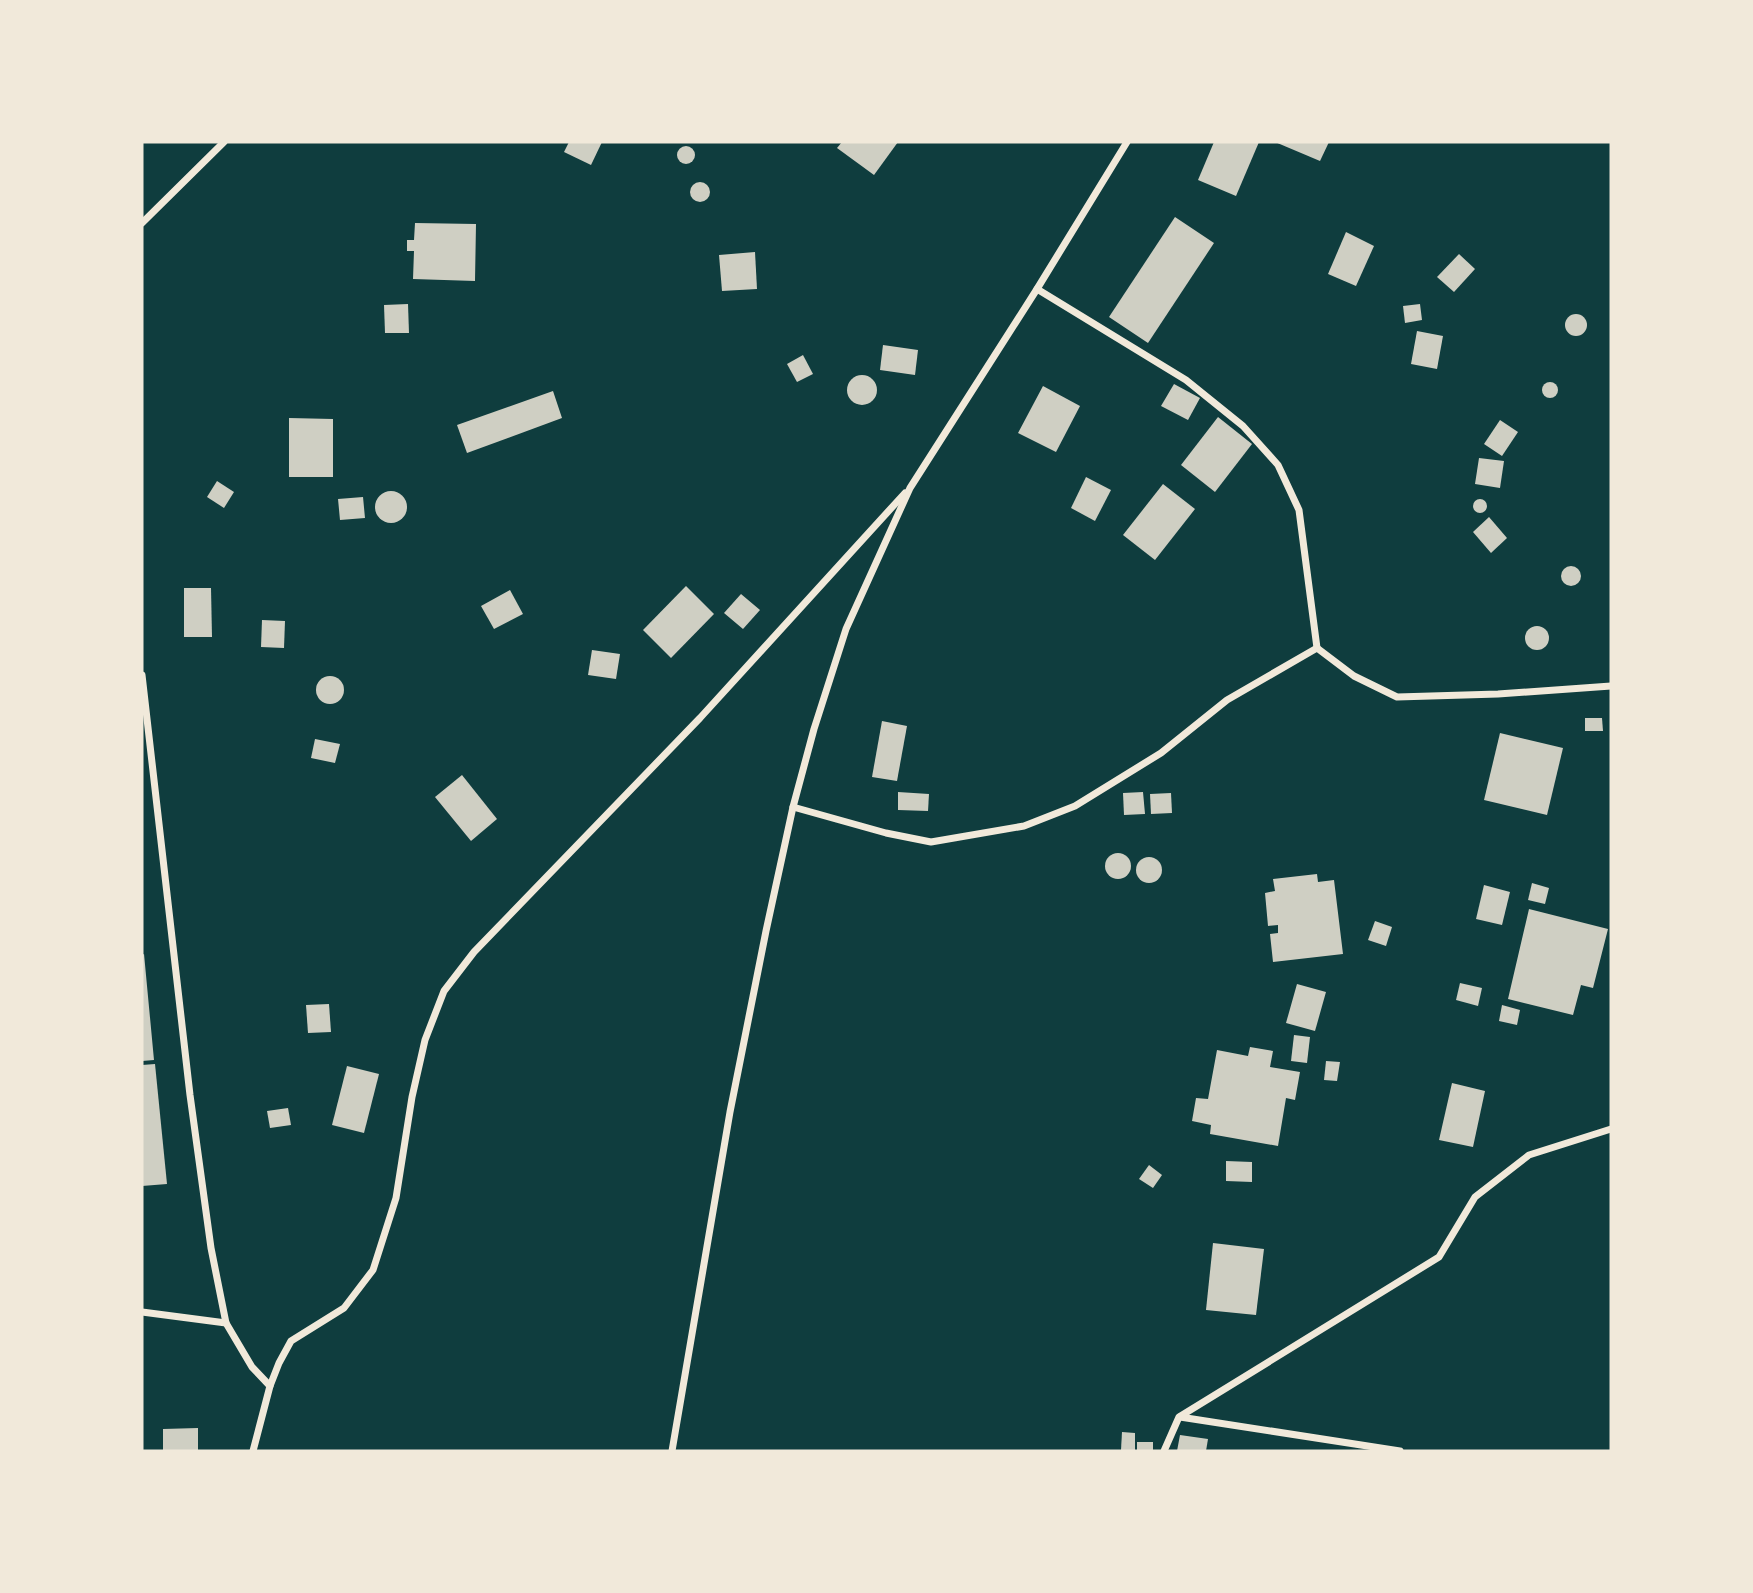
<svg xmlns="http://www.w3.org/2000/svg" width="1753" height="1593" font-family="Raleway,sans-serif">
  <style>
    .building { fill: #cfcfc3 }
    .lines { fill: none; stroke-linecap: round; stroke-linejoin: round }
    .minor { stroke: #f1e9da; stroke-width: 7 }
  </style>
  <rect width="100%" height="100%" fill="#0f3d3e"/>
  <g class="building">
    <polygon points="569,142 602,142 591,165 564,152"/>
    <polygon points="842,142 898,142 874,175 837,148"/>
    <polygon points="1214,142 1259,142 1236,196 1198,180"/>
    <polygon points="1275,142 1329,142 1320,161"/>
    <circle cx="686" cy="155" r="9"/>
    <circle cx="700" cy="192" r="10"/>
    <polygon points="1175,217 1214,243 1148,343 1109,317"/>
    <polygon points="415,223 476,224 475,281 413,279 414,251 407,251 407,240 414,240"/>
    <polygon points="1346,232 1374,246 1356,286 1328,274"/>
    <polygon points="755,252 757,289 722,291 719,255"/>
    <polygon points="1459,254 1475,269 1454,292 1437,277"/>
    <polygon points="408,304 409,333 385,333 384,305"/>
    <polygon points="1420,304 1422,320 1405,323 1403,306"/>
    <circle cx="1576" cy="325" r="11"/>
    <polygon points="1417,331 1443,336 1437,369 1411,364"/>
    <polygon points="883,345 918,350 915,375 880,370"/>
    <polygon points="803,355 813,374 797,382 787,364"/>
    <circle cx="862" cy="390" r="15"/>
    <circle cx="1550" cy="390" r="8"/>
    <polygon points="1174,384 1200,398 1188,420 1161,406"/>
    <polygon points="1043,386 1080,406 1056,452 1018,433"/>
    <polygon points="553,391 562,418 467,453 457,425"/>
    <polygon points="1218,417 1252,444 1215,492 1181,465"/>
    <polygon points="289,418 333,419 333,477 289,477"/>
    <polygon points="1500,420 1518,432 1502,456 1484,444"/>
    <polygon points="1479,458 1504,461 1500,488 1475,484"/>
    <polygon points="1086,477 1111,490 1095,521 1071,508"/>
    <polygon points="217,481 234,492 224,508 207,497"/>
    <polygon points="1163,484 1195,509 1155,560 1123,535"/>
    <circle cx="391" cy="507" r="16"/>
    <polygon points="363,497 365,518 340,520 338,499"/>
    <circle cx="1480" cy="506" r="7"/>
    <polygon points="1489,517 1507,538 1491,553 1473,532"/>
    <circle cx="1571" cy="576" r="10"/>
    <polygon points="686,586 714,614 671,658 643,630"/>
    <polygon points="184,588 211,588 212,637 184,637"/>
    <polygon points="510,590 523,614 494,629 481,606"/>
    <polygon points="741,594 760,610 743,629 724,613"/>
    <polygon points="262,620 285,621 284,648 261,647"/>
    <circle cx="1537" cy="638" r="12"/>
    <polygon points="592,650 620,654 616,679 588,675"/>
    <circle cx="330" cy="690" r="14"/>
    <polygon points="1585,718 1602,718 1603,731 1585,731"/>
    <polygon points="882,721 907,726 897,781 872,777"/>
    <polygon points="1500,733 1563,748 1547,815 1484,800"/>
    <polygon points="315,739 340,744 335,763 311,758"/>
    <polygon points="462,775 497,819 471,841 435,797"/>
    <polygon points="898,792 929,794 928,811 898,810"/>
    <polygon points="1143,792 1145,814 1124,815 1123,793"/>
    <polygon points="1171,793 1172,813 1151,814 1150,794"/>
    <circle cx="1118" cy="866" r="13"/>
    <circle cx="1149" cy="870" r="13"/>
    <polygon points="1317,874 1318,882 1334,880 1343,954 1273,962 1270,934 1278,933 1278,925 1268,926 1265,893 1275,891 1273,879"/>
    <polygon points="1532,883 1549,888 1545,904 1528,900"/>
    <polygon points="1484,885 1510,892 1502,925 1476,919"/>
    <polygon points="1529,909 1608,929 1593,988 1581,985 1573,1015 1508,999"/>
    <polygon points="1375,921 1392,927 1386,946 1368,940"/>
    <polygon points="144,954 154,1060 142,1061 142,955"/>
    <polygon points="1460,983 1482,988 1478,1006 1456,1000"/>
    <polygon points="1297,984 1326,992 1315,1031 1286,1023"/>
    <polygon points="329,1004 331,1032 308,1033 306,1005"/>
    <polygon points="1502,1005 1520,1010 1517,1025 1499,1021"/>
    <polygon points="1294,1035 1310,1037 1307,1063 1291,1061"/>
    <polygon points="1250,1047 1273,1051 1270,1067 1300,1072 1295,1100 1286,1098 1278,1146 1210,1134 1211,1125 1192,1121 1196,1098 1208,1099 1217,1050 1248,1056"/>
    <polygon points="1326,1061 1340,1062 1337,1081 1324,1080"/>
    <polygon points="155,1064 167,1184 142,1186 142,1065"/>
    <polygon points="347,1066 379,1074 364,1133 332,1125"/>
    <polygon points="1452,1083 1485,1091 1473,1147 1439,1140"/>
    <polygon points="288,1108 291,1125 270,1128 267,1111"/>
    <polygon points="1226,1161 1252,1162 1252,1182 1226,1181"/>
    <polygon points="1149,1165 1162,1175 1153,1188 1139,1179"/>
    <polygon points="1213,1243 1264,1249 1256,1315 1206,1310"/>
    <polygon points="198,1428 198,1451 163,1451 163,1429"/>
    <polygon points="1122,1432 1135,1433 1135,1451 1121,1450"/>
    <polygon points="1180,1435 1208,1439 1206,1451 1177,1451"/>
    <rect x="1137" y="1442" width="16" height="9"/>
  </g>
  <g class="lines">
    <g class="minor">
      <polyline points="142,223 224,142"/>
      <polyline points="1037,289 1186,380 1243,426 1278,465 1299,510 1317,648"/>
      <polyline points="142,675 190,1095 211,1248 226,1323 252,1367 270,1386 253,1451"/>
      <polyline points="793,807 886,833 931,842 1024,826 1075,806 1161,753 1227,700 1317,648 1354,676 1397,697 1498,694 1611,686"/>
      <polyline points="142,1312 226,1323"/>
      <polyline points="270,1386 279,1363 291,1341 344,1308 373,1270 396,1198 412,1097 425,1040 444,991 474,952 700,718 905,493"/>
      <polyline points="1180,1417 1400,1451"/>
      <polyline points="672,1451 730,1112 766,931 793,807 814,729 846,629 910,488 1037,289 1127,142"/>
      <polyline points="1164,1451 1179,1417 1439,1257 1475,1197 1529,1155 1611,1129"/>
    </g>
  </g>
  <rect width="1753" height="1593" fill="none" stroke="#f1e9da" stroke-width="287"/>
</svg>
